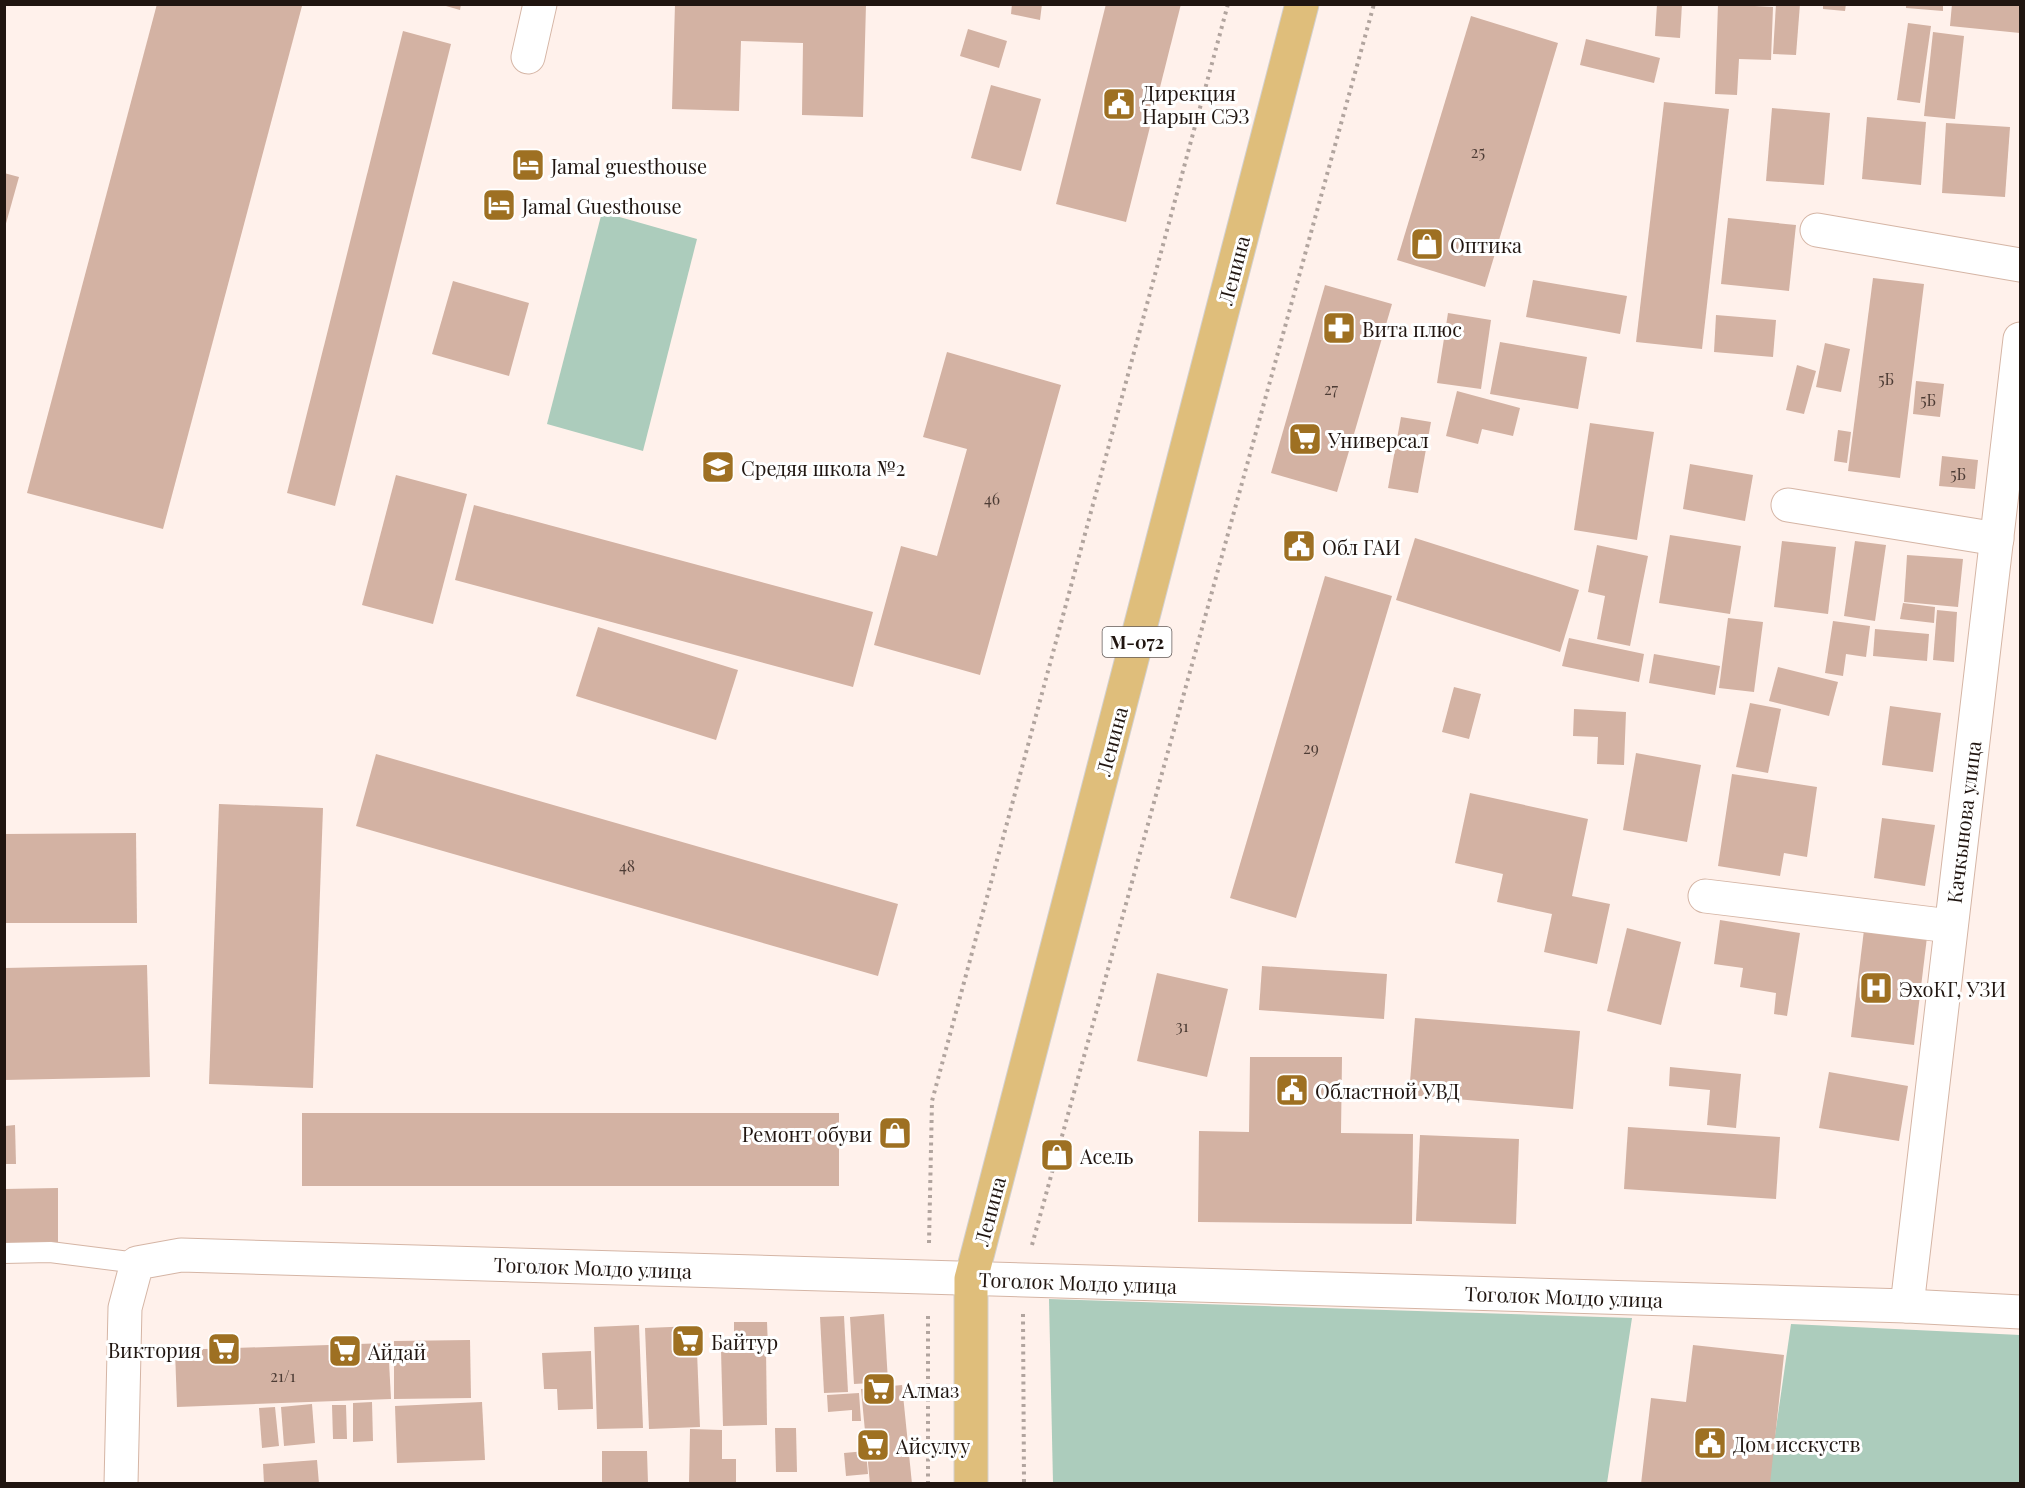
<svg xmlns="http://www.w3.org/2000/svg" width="2025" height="1488" font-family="'Playfair Display',serif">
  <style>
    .green { fill: #acccbc }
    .building { fill: #d3b2a3 }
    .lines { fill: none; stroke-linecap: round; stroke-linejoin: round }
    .service-casing { stroke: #d5b5a5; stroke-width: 22 }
    .minor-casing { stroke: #d5b5a5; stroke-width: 35 }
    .tertiary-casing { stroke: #d5b5a5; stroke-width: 35 }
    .primary-casing { stroke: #d2d0cf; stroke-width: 35 }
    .path { stroke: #b1a49e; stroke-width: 4; stroke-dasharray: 3 4.5; stroke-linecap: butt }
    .service { stroke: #fff; stroke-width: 20 }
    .minor { stroke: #fff; stroke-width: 33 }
    .tertiary { stroke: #fff; stroke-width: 33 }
    .primary { stroke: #dfbe7b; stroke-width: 33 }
    .labels { text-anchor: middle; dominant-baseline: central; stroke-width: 6; stroke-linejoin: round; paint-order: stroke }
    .number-label { font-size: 16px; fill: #4d3c35 }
    .shield { fill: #fff; stroke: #635b58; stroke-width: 1.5 }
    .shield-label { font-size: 18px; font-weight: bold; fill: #201510 }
    .poi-label { font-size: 20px; fill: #201510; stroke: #fff; text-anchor: start }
    .street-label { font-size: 20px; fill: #201510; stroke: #fff }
  </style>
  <rect width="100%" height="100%" fill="#fff1eb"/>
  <g class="green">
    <polygon points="602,212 697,239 643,451 547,424"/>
    <polygon points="1049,1299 1632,1318 1607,1483 1053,1483"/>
    <polygon points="1791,1324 2020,1335 2020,1483 1768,1484"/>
  </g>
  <g class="building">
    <polygon points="157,4 302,6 163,529 27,493"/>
    <polygon points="439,4 461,4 460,10"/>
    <polygon points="675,4 866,4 863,117 802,115 803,43 741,41 739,111 672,109"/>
    <polygon points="1012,4 1042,4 1040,20 1011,14"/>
    <polygon points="1106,4 1181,4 1126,222 1056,204"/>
    <polygon points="1657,4 1682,4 1680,38 1655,36"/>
    <polygon points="1718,4 1773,7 1771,60 1739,59 1737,95 1715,94"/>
    <polygon points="1776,4 1800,4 1796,55 1773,54"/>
    <polygon points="1823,4 1846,4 1845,11 1823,9"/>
    <polygon points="1906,4 1943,4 1943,11 1906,8"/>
    <polygon points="1952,4 2020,4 2020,33 1950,26"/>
    <polygon points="1471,16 1558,43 1485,287 1397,260"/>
    <polygon points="1908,23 1931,26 1920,103 1897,100"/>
    <polygon points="968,29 1007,41 999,68 960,56"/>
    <polygon points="403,31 451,44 335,506 287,493"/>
    <polygon points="1933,32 1964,36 1955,119 1924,116"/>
    <polygon points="1586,39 1660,58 1654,83 1580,65"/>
    <polygon points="991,85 1041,99 1021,171 971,158"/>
    <polygon points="1664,102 1729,109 1702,349 1636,342"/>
    <polygon points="1772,108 1830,113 1824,185 1766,181"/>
    <polygon points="1867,117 1926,122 1921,185 1862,179"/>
    <polygon points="1946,123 2010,127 2005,197 1942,193"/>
    <polygon points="4,173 19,177 5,227 4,227"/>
    <polygon points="1728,218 1796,225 1789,291 1721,284"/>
    <polygon points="1873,278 1924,284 1900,478 1848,471"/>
    <polygon points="1533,280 1627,296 1620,334 1526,317"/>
    <polygon points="453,281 529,303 509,376 432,354"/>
    <polygon points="1325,285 1392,304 1337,492 1271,473"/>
    <polygon points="1448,313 1491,320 1481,389 1437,383"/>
    <polygon points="1716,315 1776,320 1773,357 1714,352"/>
    <polygon points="1500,342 1587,357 1578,409 1490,394"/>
    <polygon points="1825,343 1850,349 1841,392 1816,387"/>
    <polygon points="947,352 1061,385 980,675 874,645 901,546 937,556 967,449 923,437"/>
    <polygon points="1797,365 1816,371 1804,414 1786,410"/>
    <polygon points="1916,381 1944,384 1940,417 1913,414"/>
    <polygon points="1457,391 1520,408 1513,436 1482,429 1478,444 1446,436"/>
    <polygon points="1401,417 1431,422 1418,493 1388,488"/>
    <polygon points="1590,423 1654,432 1637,540 1574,530"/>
    <polygon points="1838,430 1851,432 1847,463 1834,461"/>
    <polygon points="1942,456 1978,460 1975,489 1939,486"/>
    <polygon points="1690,464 1753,475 1745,521 1683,509"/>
    <polygon points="396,475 467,494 433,624 362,605"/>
    <polygon points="474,505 873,612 853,687 455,580"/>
    <polygon points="1670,535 1741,546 1730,614 1659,603"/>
    <polygon points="1415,538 1579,590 1560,652 1396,600"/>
    <polygon points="1782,541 1836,547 1828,614 1774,607"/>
    <polygon points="1855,541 1886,545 1875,621 1844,616"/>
    <polygon points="1597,545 1648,556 1630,646 1597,639 1605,596 1588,592"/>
    <polygon points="1907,555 1963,559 1958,607 1904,602"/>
    <polygon points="1325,576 1392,596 1296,918 1230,898"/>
    <polygon points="1903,603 1935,607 1934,623 1900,619"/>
    <polygon points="1937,610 1957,612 1954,662 1933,660"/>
    <polygon points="1728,618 1763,622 1754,692 1719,688"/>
    <polygon points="1833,621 1870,626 1866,657 1846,654 1843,676 1825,673"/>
    <polygon points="598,627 738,670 716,740 576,696"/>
    <polygon points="1875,629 1929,634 1927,661 1873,656"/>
    <polygon points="1569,638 1644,654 1639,682 1562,666"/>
    <polygon points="1654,654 1720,666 1715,695 1649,683"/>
    <polygon points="1778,667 1838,682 1829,716 1769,701"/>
    <polygon points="1454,687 1481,694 1469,739 1442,732"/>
    <polygon points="1750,703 1781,709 1768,773 1736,767"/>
    <polygon points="1890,706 1941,713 1933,772 1882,765"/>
    <polygon points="1574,709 1626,712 1624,765 1597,764 1598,737 1573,736"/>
    <polygon points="1636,753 1701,765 1687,842 1623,830"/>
    <polygon points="376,754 898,904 878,976 356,826"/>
    <polygon points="1732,774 1817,787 1807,857 1784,853 1780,876 1718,866"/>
    <polygon points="1470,793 1588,819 1572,896 1610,904 1597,964 1544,952 1552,914 1497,902 1503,874 1455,863"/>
    <polygon points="219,804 323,808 313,1088 209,1084"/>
    <polygon points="1882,818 1935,825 1925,886 1874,878"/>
    <polygon points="136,833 137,923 4,923 4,834"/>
    <polygon points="1720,920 1800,933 1787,1016 1774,1014 1776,993 1740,987 1743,968 1714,964"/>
    <polygon points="1627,928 1681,942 1661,1025 1607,1011"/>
    <polygon points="1864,930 1927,937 1914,1045 1851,1037"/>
    <polygon points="147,965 150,1077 4,1080 4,968"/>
    <polygon points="1262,966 1387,974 1384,1019 1259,1010"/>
    <polygon points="1157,973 1228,989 1207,1077 1137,1061"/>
    <polygon points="1415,1018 1580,1031 1573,1109 1409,1095"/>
    <polygon points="1250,1057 1342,1057 1341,1133 1413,1134 1412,1224 1198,1222 1199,1131 1249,1132"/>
    <polygon points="1670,1067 1741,1074 1736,1128 1707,1125 1710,1090 1669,1086"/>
    <polygon points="1829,1072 1908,1086 1899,1141 1819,1128"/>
    <rect x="302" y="1113" width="537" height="73"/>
    <polygon points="15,1125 16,1164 5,1164 5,1126"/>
    <polygon points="1628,1127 1780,1137 1776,1199 1624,1189"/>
    <polygon points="1420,1135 1519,1139 1516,1224 1416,1221"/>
    <polygon points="58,1188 58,1242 4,1243 4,1189"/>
    <polygon points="884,1314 888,1382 854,1384 850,1317"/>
    <polygon points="844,1316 848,1392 824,1393 820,1317"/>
    <polygon points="734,1322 767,1322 768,1347 734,1347"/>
    <polygon points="639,1325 643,1428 597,1429 594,1327"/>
    <polygon points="696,1326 700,1427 649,1429 645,1328"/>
    <polygon points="470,1340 471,1398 394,1399 394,1341"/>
    <polygon points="388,1343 391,1399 177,1407 175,1350"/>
    <polygon points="1693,1345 1784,1355 1770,1484 1641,1484 1651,1398 1686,1402"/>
    <polygon points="766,1349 767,1425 723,1426 721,1350"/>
    <polygon points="591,1351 593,1409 558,1410 557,1389 544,1389 542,1353"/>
    <polygon points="902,1385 912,1484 870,1484 861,1389"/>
    <polygon points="859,1393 861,1421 852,1421 852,1410 828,1412 827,1395"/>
    <polygon points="372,1402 373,1441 353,1442 353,1403"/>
    <polygon points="482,1402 485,1460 397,1463 395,1406"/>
    <polygon points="312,1404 315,1443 284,1446 281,1407"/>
    <polygon points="332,1405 346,1405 347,1439 333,1439"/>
    <polygon points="275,1407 279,1446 262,1448 259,1408"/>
    <polygon points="775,1428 796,1428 797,1472 776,1472"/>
    <polygon points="690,1429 722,1430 722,1459 736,1459 736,1484 689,1484"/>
    <polygon points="602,1451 647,1451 648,1484 602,1484"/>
    <polygon points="866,1451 868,1474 846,1476 844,1453"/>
    <polygon points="317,1460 319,1484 264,1484 263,1464"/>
  </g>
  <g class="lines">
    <defs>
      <polyline id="service" points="4,1253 50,1252 137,1263"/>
      <g id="minor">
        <polyline points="528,57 540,4"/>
        <polyline points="1817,230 2020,265"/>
        <polyline points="1788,505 1997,539"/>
        <polyline points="1705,896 1950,926"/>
        <polyline points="1907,1306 2020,339"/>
      </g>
      <polyline id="tertiary" points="121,1484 125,1308 137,1263 181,1255 1907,1306 2020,1312"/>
      <polyline id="primary" points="971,1484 971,1279 1302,4"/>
    </defs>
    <use href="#service" class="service-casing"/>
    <use href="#minor" class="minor-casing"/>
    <use href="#tertiary" class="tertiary-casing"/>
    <use href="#primary" class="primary-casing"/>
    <g class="path">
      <polyline points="929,1243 932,1101 1228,4"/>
      <polyline points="1032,1245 1374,4"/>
      <polyline points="1023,1314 1024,1484"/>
      <polyline points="928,1484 928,1313"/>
    </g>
    <use href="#service" class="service"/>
    <use href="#minor" class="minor"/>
    <use href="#tertiary" class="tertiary"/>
    <use href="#primary" class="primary"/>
  </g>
  <defs>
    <symbol id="civic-square" viewBox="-11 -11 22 22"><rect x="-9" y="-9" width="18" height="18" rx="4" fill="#9e7022" stroke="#fff"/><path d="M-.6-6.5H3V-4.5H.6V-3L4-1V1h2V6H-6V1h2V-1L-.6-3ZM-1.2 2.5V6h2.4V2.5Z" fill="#fff"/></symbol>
    <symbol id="hotel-square" viewBox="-11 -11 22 22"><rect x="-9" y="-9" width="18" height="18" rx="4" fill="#9e7022" stroke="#fff"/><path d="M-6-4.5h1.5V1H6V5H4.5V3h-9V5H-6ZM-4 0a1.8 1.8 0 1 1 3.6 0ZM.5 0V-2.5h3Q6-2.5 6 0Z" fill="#fff"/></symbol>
    <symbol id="shop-square" viewBox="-11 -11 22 22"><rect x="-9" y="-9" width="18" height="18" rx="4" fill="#9e7022" stroke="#fff"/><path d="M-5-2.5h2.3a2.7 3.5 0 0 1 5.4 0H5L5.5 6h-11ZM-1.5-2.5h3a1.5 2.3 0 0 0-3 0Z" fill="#fff"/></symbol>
    <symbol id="pharmacy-square" viewBox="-11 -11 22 22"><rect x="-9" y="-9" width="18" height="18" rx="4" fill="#9e7022" stroke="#fff"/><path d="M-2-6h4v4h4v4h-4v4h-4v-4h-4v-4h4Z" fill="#fff"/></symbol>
    <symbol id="supermarket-square" viewBox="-11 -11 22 22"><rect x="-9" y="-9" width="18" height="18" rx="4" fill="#9e7022" stroke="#fff"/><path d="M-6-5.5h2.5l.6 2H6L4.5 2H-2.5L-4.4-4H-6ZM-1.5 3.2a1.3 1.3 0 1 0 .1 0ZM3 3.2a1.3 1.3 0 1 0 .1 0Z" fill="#fff"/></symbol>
    <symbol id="school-square" viewBox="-11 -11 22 22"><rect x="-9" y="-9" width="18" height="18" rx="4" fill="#9e7022" stroke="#fff"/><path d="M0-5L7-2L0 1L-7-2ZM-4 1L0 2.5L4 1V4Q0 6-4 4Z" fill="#fff"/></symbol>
    <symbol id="hospital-square" viewBox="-11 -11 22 22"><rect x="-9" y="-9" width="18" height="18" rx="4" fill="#9e7022" stroke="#fff"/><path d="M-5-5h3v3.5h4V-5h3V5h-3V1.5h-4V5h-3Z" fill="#fff"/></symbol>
  </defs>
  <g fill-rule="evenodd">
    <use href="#civic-square" x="1100" y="85" width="38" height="38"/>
    <use href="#hotel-square" x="509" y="146" width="38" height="38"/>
    <use href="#hotel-square" x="480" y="186" width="38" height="38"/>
    <use href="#shop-square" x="1408" y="225" width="38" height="38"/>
    <use href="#pharmacy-square" x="1320" y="309" width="38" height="38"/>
    <use href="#supermarket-square" x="1286" y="420" width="38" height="38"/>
    <use href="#school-square" x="699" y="448" width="38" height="38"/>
    <use href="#civic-square" x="1280" y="527" width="38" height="38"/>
    <use href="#hospital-square" x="1857" y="969" width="38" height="38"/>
    <use href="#civic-square" x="1273" y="1071" width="38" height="38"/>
    <use href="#shop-square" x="876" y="1114" width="38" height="38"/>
    <use href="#shop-square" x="1038" y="1136" width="38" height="38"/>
    <use href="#supermarket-square" x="669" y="1322" width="38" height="38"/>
    <use href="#supermarket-square" x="205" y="1330" width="38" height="38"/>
    <use href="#supermarket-square" x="326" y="1332" width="38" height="38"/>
    <use href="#supermarket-square" x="860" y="1370" width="38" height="38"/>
    <use href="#civic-square" x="1691" y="1424" width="38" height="38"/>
    <use href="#supermarket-square" x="854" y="1426" width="38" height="38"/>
  </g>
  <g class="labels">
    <g class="number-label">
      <text x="1478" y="151">25</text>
      <text x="1886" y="378">5Б</text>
      <text x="1331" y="388">27</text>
      <text x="1928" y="399">5Б</text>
      <text x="1958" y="473">5Б</text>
      <text x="992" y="498">46</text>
      <text x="1311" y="747">29</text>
      <text x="627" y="865">48</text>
      <text x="1182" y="1025">31</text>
      <text x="283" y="1375">21/1</text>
    </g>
    <rect class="shield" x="1102.5" y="627" width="69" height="30" rx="4.5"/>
    <g class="shield-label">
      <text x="1137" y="642">М-072</text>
    </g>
    <g class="poi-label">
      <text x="1142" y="92">Дирекция<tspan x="1142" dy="23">Нарын СЭЗ</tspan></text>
      <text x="551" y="165">Jamal guesthouse</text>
      <text x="522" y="205">Jamal Guesthouse</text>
      <text x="1450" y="244">Оптика</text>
      <text x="1362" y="328">Вита плюс</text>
      <text x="1328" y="439">Универсал</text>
      <text x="741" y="467">Средяя школа №2</text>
      <text x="1322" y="546">Обл ГАИ</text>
      <text x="1899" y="988">ЭхоКГ, УЗИ</text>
      <text x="1315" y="1090">Областной УВД</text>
      <text x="872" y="1133" text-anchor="end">Ремонт обуви</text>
      <text x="1080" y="1155">Асель</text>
      <text x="711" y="1341">Байтур</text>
      <text x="201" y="1349" text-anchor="end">Виктория</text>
      <text x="368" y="1351">Айдай</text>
      <text x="902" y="1389">Алмаз</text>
      <text x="1733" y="1443">Дом исскуств</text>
      <text x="896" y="1445">Айсулуу</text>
    </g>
    <g class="street-label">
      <text transform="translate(1233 270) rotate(-75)">Ленина</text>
      <text transform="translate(1111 741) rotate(-75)">Ленина</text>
      <text transform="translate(1963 822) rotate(-83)">Качкынова улица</text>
      <text transform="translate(989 1211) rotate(-75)">Ленина</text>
      <text transform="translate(593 1267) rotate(2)">Тоголок Молдо улица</text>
      <text transform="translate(1078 1282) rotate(2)">Тоголок Молдо улица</text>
      <text transform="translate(1564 1296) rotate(2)">Тоголок Молдо улица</text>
    </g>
  </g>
  <rect width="2025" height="1488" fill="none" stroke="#201510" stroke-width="12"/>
</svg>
